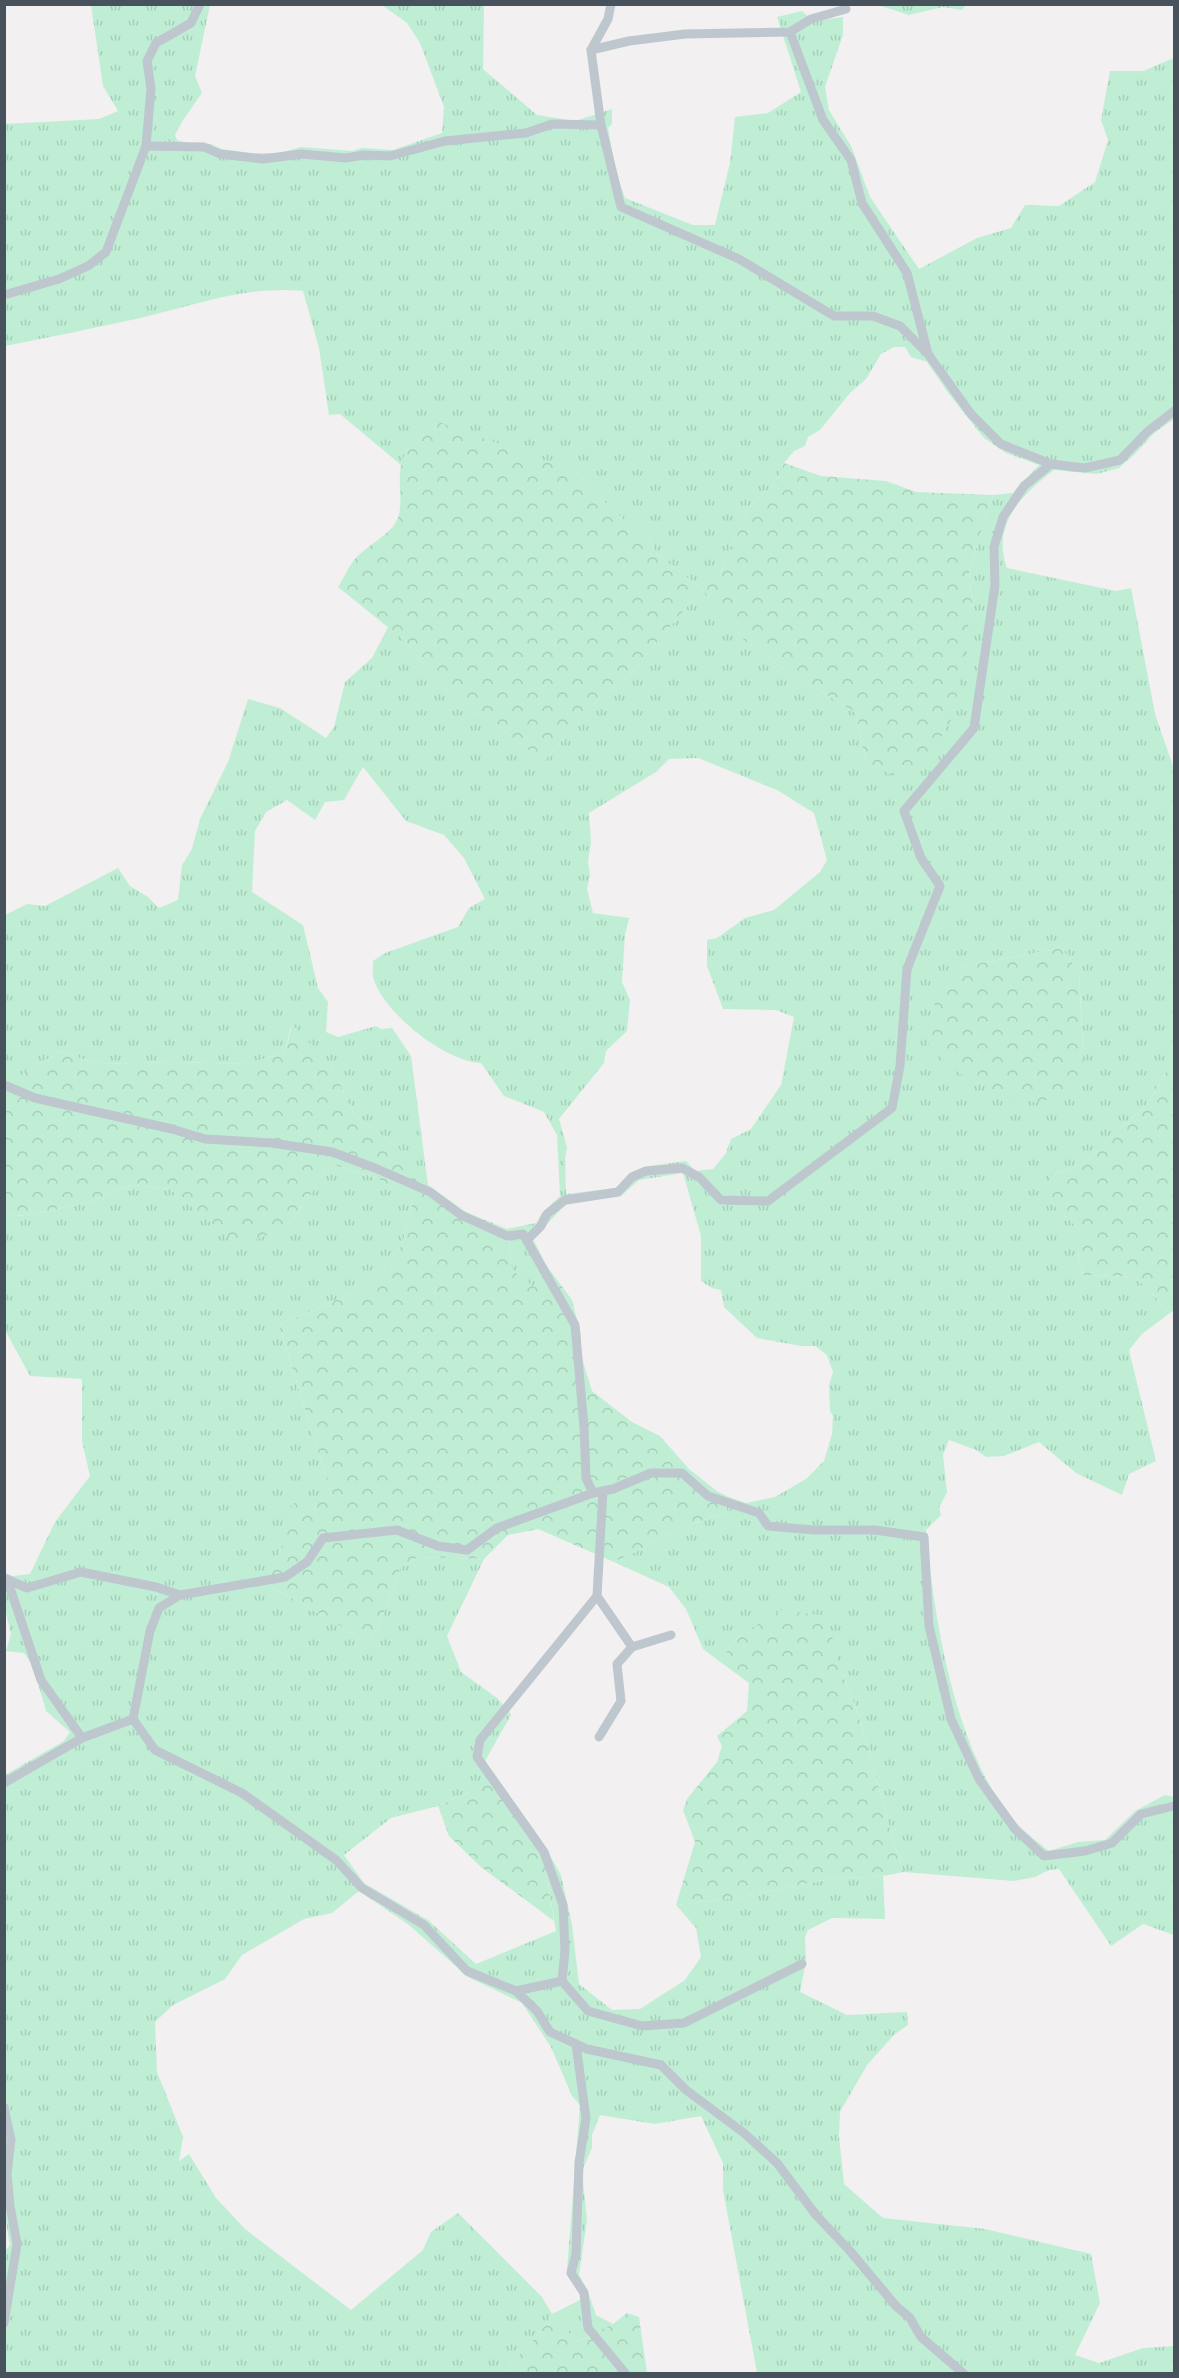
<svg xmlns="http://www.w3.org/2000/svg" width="1179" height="2378" font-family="'Source Sans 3',sans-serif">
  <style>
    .grass { fill: url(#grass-tufts); fill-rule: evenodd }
    .forest { fill: url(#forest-crowns) }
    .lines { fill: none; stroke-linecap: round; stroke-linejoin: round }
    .minor { stroke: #bec6ce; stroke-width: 9 }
  </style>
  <defs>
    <pattern id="grass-tufts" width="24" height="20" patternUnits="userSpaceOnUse" patternTransform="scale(1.5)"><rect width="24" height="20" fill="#c0eed5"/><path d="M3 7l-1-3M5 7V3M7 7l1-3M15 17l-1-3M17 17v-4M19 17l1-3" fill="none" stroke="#a6ceb9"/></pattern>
    <pattern id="forest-crowns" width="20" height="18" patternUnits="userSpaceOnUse" patternTransform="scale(1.5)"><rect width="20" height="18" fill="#c0eed5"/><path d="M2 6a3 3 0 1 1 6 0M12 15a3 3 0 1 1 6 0" fill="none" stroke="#a6ceb9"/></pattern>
  </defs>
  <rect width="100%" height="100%" fill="#f2f0f0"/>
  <g class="grass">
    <path d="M91,5h119l-15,71 7,17 -19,27 -8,15 2,5 11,3 23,1 11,5 29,4h29l21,-6 51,4 10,-3 31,2 49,-17 2,-26 -24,-64 -13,-20 -25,-18h102l-1,64 54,46 38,6 37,-12v15l-4,4 8,45 9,25 68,27h22l15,-62 5,-46 33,-4 33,-21 -24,-75 25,-6 11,10 30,-4v18l-18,52 4,23 23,38 18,49 49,72 58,-31 34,-10 14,-23 34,1 36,-24 13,-42 -7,-20 9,-49h33l31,-13v361l-20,14 -19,21 -16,14 -22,6 -43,-4c-32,25 -63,54 -47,98l109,23 15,-3 24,126 19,55v290l-27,45 -54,51 -15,11 -28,10v25l28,27v24l5,23 53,2 34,36 -28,21 -13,16 27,111 -27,13 -7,21 -46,-22 -37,-31 -35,14 -18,1 -10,-7 -27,-10 -6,15 4,37 -8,16 2,7 -15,15c8,89 29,226 92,295 9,9 21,18 31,26l29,-9 27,-2 30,-29 30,-16 9,2v138l-31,-11 -32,22 -52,-77 -10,1 -14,7 -21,4 -110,-9 -9,-25 -36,-131 -19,-48 -100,-33 -21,26 -16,-12 -17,-40 -17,-22 -55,-25 76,-37 36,-13 3,-15 17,6 29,-6 31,-18 18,-18 8,-27 1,-18 -3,-5 -1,-26 4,-13 -6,-17 -12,-9h-14l-44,-8 -33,-31 -3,-17 -9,-2 -11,-7v-45l-18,-63 -44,7 -18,16 -56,9 -32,34 14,27 -13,22 -22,-18 -5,-41 29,-6 6,-10 18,-17 -3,-61 -13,-23 -40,-16 -23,-33c-35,-1 -96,-49 -107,-83 -2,-6 -1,-13 -1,-19l12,-8 73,-26 11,-19 16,-9 -21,-41 -20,-23 -38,-14 -43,-54 -19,33 -19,2 -10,18 -28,-20 -21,12 -11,19 -3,61 51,33 15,63 10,14 -2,30 12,5 38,-11 5,3 11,-1 19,28 17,129 -11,2 -19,-40 -43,-31 -23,-49 -41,-42 -6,28 -40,11 -70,-2 -79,2 -36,-13 -55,35v-171l22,-11 18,2 73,-38 12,18 18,11 11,11 19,-8 4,-35 10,-16 8,-30 28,-57 20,-63 32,9 46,30 8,-11 11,-45 27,-24 16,-31 17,14 26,34 41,38 18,6 53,43 54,-62 33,-26 72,-85 -45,-35 -11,-21 -19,-10 -36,-33 -14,-18 -148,-41 -21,17 -7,17 -61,-51 -11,1 -10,-67 -16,-57c-55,-6 -110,15 -163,27 -45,10 -90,19 -135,28l-1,-222 95,-5 19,-8 -15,-25zM894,347h11l6,10 16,5 22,32 35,44 22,15 33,12 -26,28 -20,2 -24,76 3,32 -10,54 -97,103 -9,-47 -78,-48 -34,-25 -41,-51 19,-19 26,-61 30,-29 6,-17 10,-12 11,-5 3,-9 12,-7 30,-37 16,-14 15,-25zM698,758l79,32 37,23 13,47 -7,12 -46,38 -29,8 -28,20 -10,2v26l16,43 53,1 18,7 -13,68 -30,44 -20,10 -5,14 -13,16 -18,2 -9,-10 -37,5 -20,8 -12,14 -51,6 -1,-35 2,-12 -8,-28 45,-56 2,-12 21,-20 3,-31 -8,-18 3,-47 4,-17 -36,-5 -6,-24 3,-14 -2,-13 3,-19 -2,-30 67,-41 13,-13zM1062,948l17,25 4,74 -124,-80z"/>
    <polygon points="878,5 966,4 966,5 962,10 943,7 909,15"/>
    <path d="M328,1163l49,15 36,23 -11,44 -33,41 -90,39 54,175 -51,19v27l-16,38 70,39 33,22 19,-42 13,-36 18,-10 65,2 -37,77 14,36 36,26 14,17 -26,46 55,77 21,37 11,50 7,59 33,26 28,-1 45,-29 16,-23 -5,-29 -20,-23 72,-9 81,-17 54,-3 2,43 -53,-1 -24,12 -3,7 1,24 -6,31 47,23 60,-3 1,13 -13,9 -28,31 -27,47 -1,24 5,48 39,34 102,11 106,25 9,49 -25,52 24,8 44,-15 31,-2v27h-417l-34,-183v-27l-22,-47 -46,8 -55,-9 -8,20v13l-10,23 5,49 -8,55 8,14 9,26 17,9 -36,18 -25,-27 -23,31 -20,19 3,8h-507l-1,-121 6,-7 -6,-35 1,-435 59,-34 6,-9 -24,-21 -13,-45 -9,-13 -18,-2 5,-17 -6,-26 -1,-34 9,2 17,-2 25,-52 35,-46 -8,-35v-62l-52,-3 -25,-46v-116l20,2 60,-13 48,-18 37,4 30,24 86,15 24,-32zM471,1791l74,75 11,65 -80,33 -48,-44 -64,-37 -20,-28 47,-37 47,-12zM359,1891l50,34 59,52 54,26 29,44 21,49 8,9 -13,165 13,24v6l-28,14 -10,-17 -84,-84 -27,19 -8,18 -72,60 -106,-81 -29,-31 -27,-44 -10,7 4,-24 -26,-65 -2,-50 18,-17 52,-26 17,-24 62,-36 28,-6z"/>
  </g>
  <g class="forest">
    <path d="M436,421l141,51 14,18 36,33h10l9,10 11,21 45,35 20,-19 26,-61 30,-29 6,-17 37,13 65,5 30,11 77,3 -24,76 3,32 -18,112 -25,43 -38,17 -26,-15 -9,-47 -78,-48 -34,-25 -42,-51 -72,85 -33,26 -54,62 -53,-43 -18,-6 -41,-38 -26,-34 -67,-54c6,-9 10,-20 17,-28 9,-11 36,-26 41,-37 11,-20 -4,-48 11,-72 7,-11 21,-19 29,-29z"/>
    <polygon points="1062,948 1079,973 1084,1072 1068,1092 1038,1103 999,1094 959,1073 928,1047 935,1000 959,967"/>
    <polygon points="292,1024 332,1067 355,1116 398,1147 415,1171 417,1186 428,1185 466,1212 507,1229 512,1270 534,1287 547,1266 572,1300 581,1335 581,1355 592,1391 632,1422 660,1436 689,1469 718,1492 729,1497 726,1512 690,1525 614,1562 538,1529 508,1535 484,1559 419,1557 401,1567 388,1603 369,1645 336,1623 266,1584 282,1546 282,1519 300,1496 333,1500 279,1325 369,1286 402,1245 413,1201 377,1178 328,1163 310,1196 286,1228 239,1246 170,1189 133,1185 85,1203 25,1216 5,1214 4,1086 60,1051 96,1064 175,1062 245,1064 285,1053"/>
    <polygon points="1174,1059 1174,1311 1170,1313 1136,1277 1083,1275 1078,1252 1078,1228 1050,1201 1050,1176 1078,1166 1093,1155 1147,1104"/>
    <polygon points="782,1610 827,1616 840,1668 859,1716 895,1847 904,1872 883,1876 829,1879 748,1896 676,1905 695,1842 683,1810 687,1799 717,1762 722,1746 717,1736 747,1711 749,1683 719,1661 740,1635"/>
    <polygon points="483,1777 506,1804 545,1866 554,1921 481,1867 449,1836 438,1806 471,1791"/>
    <polygon points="627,2313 639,2317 647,2373 512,2373 509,2365 529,2346 552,2315 577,2342 613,2324"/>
  </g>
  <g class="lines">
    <g class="minor">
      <polyline points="790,32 823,120 851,160 862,203 907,273 928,354"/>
      <polyline points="591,50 629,41 685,34 790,32 811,19 846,9"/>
      <polyline points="601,125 621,207 739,259 834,316 873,316 900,326 928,354 971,414 1001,444 1051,464 1085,468 1120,460 1147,432 1174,411"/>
      <polyline points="146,146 151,89 147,61 156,43 191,23 200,4"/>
      <polyline points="4,295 59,279 88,266 106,252 146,146 204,147 220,154 263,159 301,154 346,158 364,155 390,156 445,141 526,133 552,124 601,125 591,50 608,19 611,4"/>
      <polyline points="4,1085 35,1098 172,1129 205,1139 272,1143 332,1152 375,1168 430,1192 461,1215 507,1236 523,1234 575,1325 584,1427 586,1478 593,1493"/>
      <polyline points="527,1240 541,1226 547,1214 565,1200 618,1192 632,1177 646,1171 682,1168 699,1177 721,1200 768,1201 892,1108 900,1066 907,969 940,886 921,858 904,811 974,728 995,585 994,547 1003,517 1024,486 1051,464"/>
      <polyline points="603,1491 597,1596 632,1647"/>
      <polyline points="4,1578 27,1588 81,1572 156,1587 180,1595 285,1577 307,1562 323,1538 397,1530 438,1546 467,1550 497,1528 593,1493 613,1489 651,1473 682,1473 708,1496 759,1513 768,1526 814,1530 875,1530 924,1537 929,1626 951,1719 979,1779 1015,1829 1044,1856 1085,1851 1112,1843 1141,1814 1174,1806"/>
      <polyline points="7,1579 41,1680 82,1738"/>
      <polyline points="133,1719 155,1750 242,1793 336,1860 362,1888 424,1925 467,1971 516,1991 537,2011 550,2032 587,2049 661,2065 686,2090 744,2133 777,2163 816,2215 850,2251 896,2306 910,2318 921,2337 964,2374"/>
      <polyline points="599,1737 621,1701 617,1664 632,1647 671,1635"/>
      <polyline points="4,1783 82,1738 133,1719 150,1631 159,1608 180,1595"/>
      <polyline points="562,1981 565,1951 563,1905 544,1852 477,1757 480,1740 597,1596"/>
      <polyline points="516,1991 562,1981 588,2011 642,2026 684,2023 802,1964"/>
      <polyline points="576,2044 586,2118 579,2163 576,2254 571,2273 584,2293 588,2328 626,2374"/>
      <polyline points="4,2108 11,2140 7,2173 10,2206 17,2244 4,2323"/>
    </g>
  </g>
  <rect width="1179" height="2378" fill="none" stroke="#48525d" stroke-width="12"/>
</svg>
